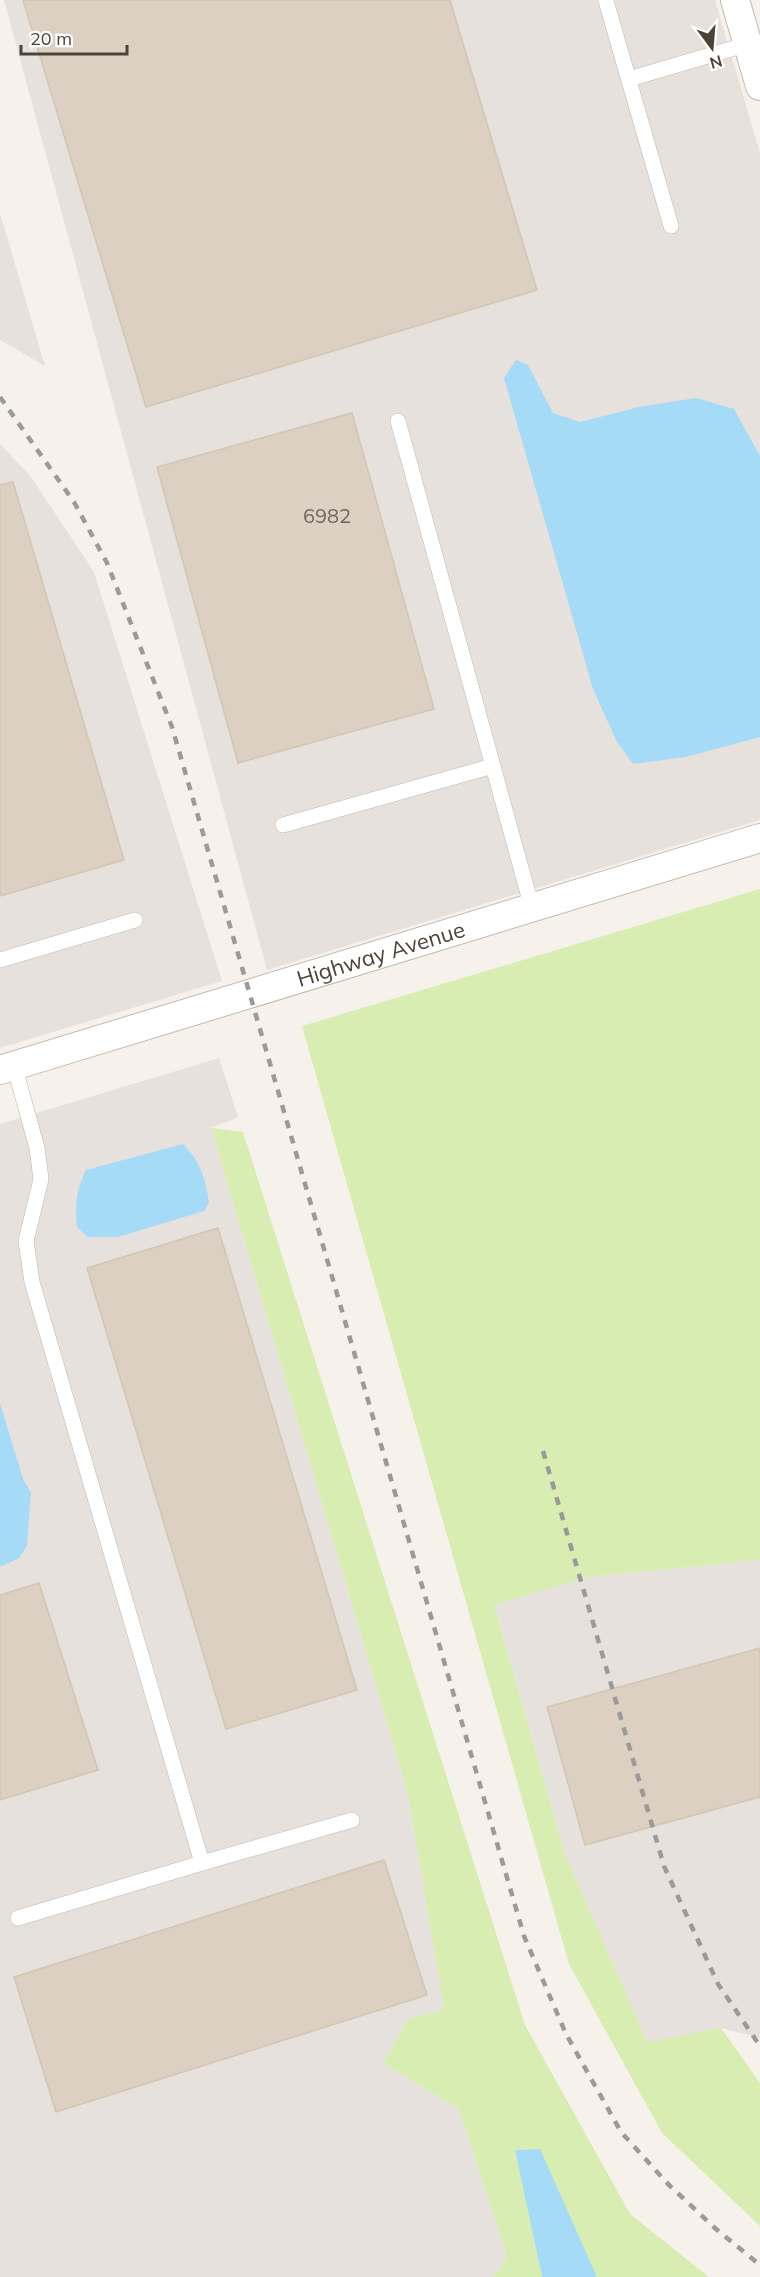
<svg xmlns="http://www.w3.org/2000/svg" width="760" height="2277" font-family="Mulish,sans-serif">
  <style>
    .industrial { fill: #e6e1dc }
    .green { fill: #d7edb2 }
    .water { fill: #a5dbf6 }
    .building { fill: #dcd0c2; stroke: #d4c4b2; stroke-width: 1.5 }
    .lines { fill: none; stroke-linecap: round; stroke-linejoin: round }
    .lane-casing { stroke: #c3b9ad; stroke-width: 16 }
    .street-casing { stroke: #c3b9ad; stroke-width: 30 }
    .lane { stroke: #fff; stroke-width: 15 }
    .street { stroke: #fff; stroke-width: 28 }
    .rail { stroke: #9a9a9a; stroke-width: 4.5; stroke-dasharray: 8 8; stroke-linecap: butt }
    .labels { text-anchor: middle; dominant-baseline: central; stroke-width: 4.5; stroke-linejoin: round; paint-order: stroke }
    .number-label { font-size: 20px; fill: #70665a }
    .street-label { font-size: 22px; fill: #4c4238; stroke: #fff }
  </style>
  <rect width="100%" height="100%" fill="#f6f2eb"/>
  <g class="industrial">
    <polygon points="4,0 715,0 760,153 760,820 267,970"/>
    <polygon points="0,213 45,366 0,340"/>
    <polygon points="0,444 31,477 94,572 222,981 0,1048"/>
    <polygon points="219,1058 238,1117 211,1128 408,1794 444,2009 408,2019 383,2063 459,2109 507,2257 494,2277 0,2277 0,1124"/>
    <polygon points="760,1560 760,2038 721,2028 647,2043 565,1854 494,1604 589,1577"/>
  </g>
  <g class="green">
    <polygon points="760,889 760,1560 589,1577 494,1605 565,1854 647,2042 721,2028 760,2083 760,2226 662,2133 569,1964 302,1026"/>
    <polygon points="211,1128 243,1132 525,2025 630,2214 709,2277 597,2277 539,2149 515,2150 542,2277 494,2277 507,2257 459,2109 383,2063 408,2019 444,2009 408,1794"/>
  </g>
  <g class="water">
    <polygon points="516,360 528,365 553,413 580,422 639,407 696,398 734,409 760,456 760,737 686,757 633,764 617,742 593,689 504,378"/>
    <path d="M183,1144c18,19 22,33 26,59l-5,8 -86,26h-30l-11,-10c-3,-21 0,-39 9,-57z"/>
    <polygon points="0,1403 23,1479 31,1493 27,1546 19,1558 0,1567"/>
    <polygon points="540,2149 597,2277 542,2277 515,2150"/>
  </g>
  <g class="building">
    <polygon points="23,0 450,0 537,290 146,407"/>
    <polygon points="352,413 434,709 238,763 157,467"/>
    <polygon points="13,482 124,860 0,896 0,485"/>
    <polygon points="218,1228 357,1690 226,1729 87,1268"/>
    <polygon points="39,1583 98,1770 0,1800 0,1595"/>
    <polygon points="760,1648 760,1797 585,1845 547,1707"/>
    <polygon points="384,1860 427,1995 56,2112 14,1977"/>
  </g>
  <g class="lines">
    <defs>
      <g id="lane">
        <polyline points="606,1 671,226"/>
        <polyline points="629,79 748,44"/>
        <polyline points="398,421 532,908"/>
        <polyline points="283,825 493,766"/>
        <polyline points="0,960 135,920"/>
        <polyline points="14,1065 37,1148 41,1179 26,1241 32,1282 202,1863 18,1918"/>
        <polyline points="202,1863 352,1820"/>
      </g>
      <g id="street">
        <polyline points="735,0 760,86"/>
        <path id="s1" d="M0,1070l760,-232"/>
      </g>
    </defs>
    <use href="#lane" class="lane-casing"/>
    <use href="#street" class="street-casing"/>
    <use href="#lane" class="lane"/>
    <use href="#street" class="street"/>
    <g class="rail">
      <polyline points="0,397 74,502 107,563 172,727 524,1936 566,2034 621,2132 669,2185 716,2229 760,2265"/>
      <polyline points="543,1451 664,1866 718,1984 760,2046"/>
    </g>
  </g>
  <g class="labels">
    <g class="number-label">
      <text x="327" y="515">6982</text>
    </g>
    <g class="street-label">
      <text stroke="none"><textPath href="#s1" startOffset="398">Highway Avenue</textPath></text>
    </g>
  </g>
  <g transform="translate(712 48) rotate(164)" stroke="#ffffff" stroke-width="4.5" paint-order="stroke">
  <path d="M0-4.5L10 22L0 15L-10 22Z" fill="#4c4238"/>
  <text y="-9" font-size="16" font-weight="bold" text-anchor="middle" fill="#4c4238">N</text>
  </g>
  <path d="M21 45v9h106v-9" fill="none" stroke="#4c4238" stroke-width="3"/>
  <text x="30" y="45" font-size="18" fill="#4c4238" stroke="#ffffff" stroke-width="4.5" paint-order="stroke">20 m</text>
</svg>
